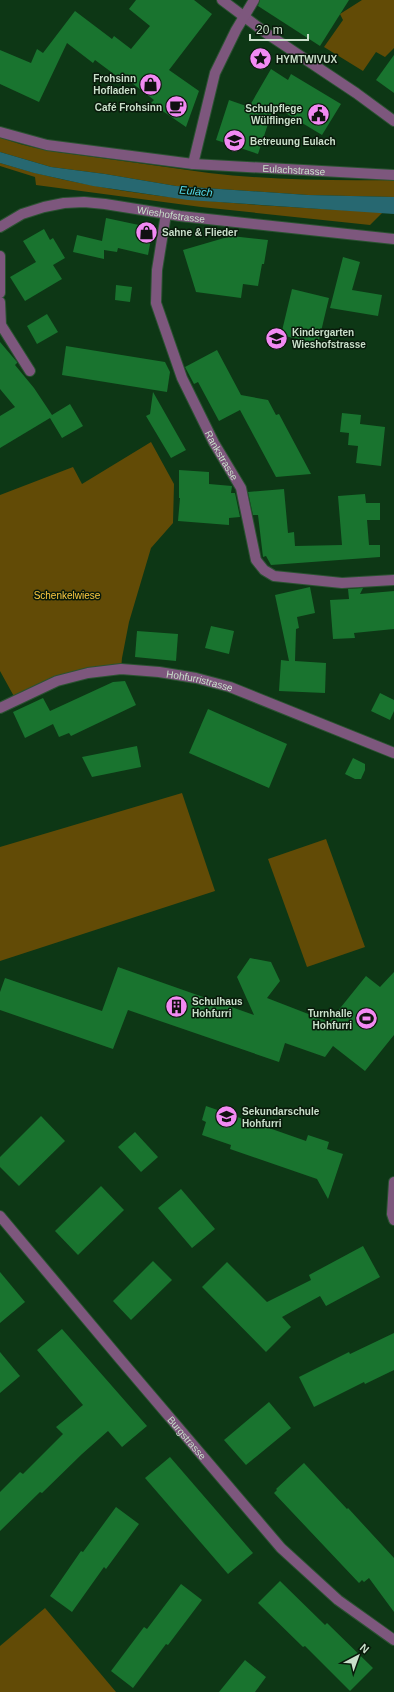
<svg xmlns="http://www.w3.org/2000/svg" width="394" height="1692" font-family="Arial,sans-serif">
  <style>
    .green { fill: #624b06 }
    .water { fill: #276871 }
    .building { fill: #19742f }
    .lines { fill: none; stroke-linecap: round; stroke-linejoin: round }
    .minor-casing { stroke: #2b5232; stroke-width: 12 }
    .minor { stroke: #7d577d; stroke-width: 10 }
    .labels { text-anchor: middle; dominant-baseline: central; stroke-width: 3; stroke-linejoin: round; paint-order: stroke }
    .poi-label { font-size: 10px; font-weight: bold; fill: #c9dfca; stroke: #091a0b; text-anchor: start }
    .street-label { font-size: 10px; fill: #c9dfca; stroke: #091a0b }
    .park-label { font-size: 10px; fill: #feca40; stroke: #091a0b }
    .water-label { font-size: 11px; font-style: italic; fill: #54dbed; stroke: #091a0b }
  </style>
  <rect width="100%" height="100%" fill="#0d3715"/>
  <g class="green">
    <polygon points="362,0 394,0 394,48 385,57 376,52 363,71 324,47 343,20 340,14"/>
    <path d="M0,137c36,15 77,17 116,23 31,4 62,9 93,13 61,7 124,8 185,7v17l-86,-2 -132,-9 -71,-12 -54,-7 -51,-15z"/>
    <path d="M0,163c124,38 254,42 383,49l-13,13 -169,-18 -165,-22 -1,-8 -35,-11z"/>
    <polygon points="151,442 174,484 173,523 151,548 129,622 122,658 121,669 57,681 16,700 0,671 0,495 73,467 82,484"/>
    <polygon points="182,793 215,891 0,961 0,847"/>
    <polygon points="326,839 365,947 307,967 268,859"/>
    <polygon points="45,1608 116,1692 0,1692 0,1646"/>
  </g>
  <polygon class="water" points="0,152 51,167 105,174 176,186 308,195 394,197 394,214 188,200 93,186 34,173 0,163"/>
  <g class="building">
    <polygon points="136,0 194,0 212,14 169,70 199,91 186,127 151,103 154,100 128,80 126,83 95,60 93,63 67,43 39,102 0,84 0,50 31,63 37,49 43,53 75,11 112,39 114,36 131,49 150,26 129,9"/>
    <polygon points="260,0 349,0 320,46 258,6"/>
    <polygon points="394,55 394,93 376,80"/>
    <polygon points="271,69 288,80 291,74 341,104 322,135 274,106 258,154 216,140 229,100 249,107"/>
    <polygon points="106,218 153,228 148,255 118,248 117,252 104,250 104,259 73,252 77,235 102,241"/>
    <polygon points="44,229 50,240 53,238 65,258 53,265 62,279 25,301 10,277 36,262 23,241"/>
    <polygon points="231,236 268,240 264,264 262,264 258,286 243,284 241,298 196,292 183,250"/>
    <polygon points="343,257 360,262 352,290 382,295 378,316 330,308"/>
    <polygon points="116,285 132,287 130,302 115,300"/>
    <polygon points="292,289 329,298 318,344 281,335"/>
    <polygon points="47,314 58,332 37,344 27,326"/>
    <polygon points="0,342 17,362 17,363 15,365 34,388 52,415 70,404 83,426 62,438 50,418 0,448 0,416 15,407 0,389"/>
    <polygon points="66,346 165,362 170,372 167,392 62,375"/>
    <polygon points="217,350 241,395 268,400 276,415 279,414 311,474 276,477 240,410 219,421 198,382 194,384 185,367"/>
    <polygon points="153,392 186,450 171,458 146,416 150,414"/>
    <polygon points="342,413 361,415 360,424 385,427 381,466 356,463 358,446 348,445 349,433 340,432"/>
    <polygon points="179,470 209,472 209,484 232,486 231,493 235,493 240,517 229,518 229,525 178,521 180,498 179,498"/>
    <polygon points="284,489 288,533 294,532 295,546 342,545 338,496 365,494 366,503 380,503 380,520 367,520 369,545 380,545 380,557 271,565 266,556 263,557 258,515 253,515 248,492"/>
    <polygon points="310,587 315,613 297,617 299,628 296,629 295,661 326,663 325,693 279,691 281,660 289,661 275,595"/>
    <polygon points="363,588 360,594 394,591 394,629 354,633 355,638 333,639 330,600 349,599 348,589"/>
    <polygon points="211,626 234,631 229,654 205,648"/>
    <polygon points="137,631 178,634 176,661 135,657"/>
    <polygon points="125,681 136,705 71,736 69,733 59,737 53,724 25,738 13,712 43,698 50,711 113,682"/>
    <polygon points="380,693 394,700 394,711 390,720 371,711"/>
    <polygon points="208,709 287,744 269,788 189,753"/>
    <polygon points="137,746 141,767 92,777 82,757"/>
    <polygon points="353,758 365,764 365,770 361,779 355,779 345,774"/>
    <polygon points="250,958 271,962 280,981 267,998 329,1022 366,976 380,987 394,972 394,1035 365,1071 333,1046 325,1057 285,1043 279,1062 128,1010 113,1049 0,1010 0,992 5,978 102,1011 118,967 254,1015 237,977"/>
    <polygon points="206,1106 306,1141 308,1135 329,1142 327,1149 343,1154 328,1199 317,1179 230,1149 231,1145 202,1135 206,1122 202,1120"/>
    <polygon points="41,1116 65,1141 19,1186 0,1167 0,1157"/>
    <polygon points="135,1132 158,1157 141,1172 118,1147"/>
    <polygon points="101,1186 124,1210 78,1255 55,1231"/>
    <polygon points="181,1189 215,1229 192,1248 158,1208"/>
    <polygon points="363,1246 380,1277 326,1306 320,1296 282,1317 291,1327 266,1352 202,1287 227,1262 267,1302 311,1280 309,1275"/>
    <polygon points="153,1261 172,1280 131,1320 113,1301"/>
    <polygon points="0,1272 25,1302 0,1323"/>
    <polygon points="62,1329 147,1426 122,1447 108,1431 82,1454 42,1493 40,1492 0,1531 0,1492 20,1472 23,1474 63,1434 56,1427 83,1405 37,1350"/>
    <polygon points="394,1333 394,1370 365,1384 364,1382 314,1407 299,1377 349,1352 350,1354"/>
    <polygon points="0,1352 20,1376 0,1393"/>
    <polygon points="269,1402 291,1428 246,1465 224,1440"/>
    <polygon points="170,1457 253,1553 228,1574 145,1478"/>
    <polygon points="304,1463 347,1509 348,1508 394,1558 394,1612 369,1578 364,1582 362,1580 359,1583 274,1493 277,1490 276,1489"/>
    <polygon points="116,1507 139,1524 106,1569 104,1567 72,1612 50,1596 81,1551 83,1552"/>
    <polygon points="280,1581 325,1625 327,1623 373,1668 350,1691 305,1646 303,1647 258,1603"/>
    <polygon points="181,1584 202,1600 168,1645 166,1644 133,1688 111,1671 144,1627 147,1629"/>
    <polygon points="245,1660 266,1677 255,1692 219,1692"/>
  </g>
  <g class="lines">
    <defs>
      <g id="minor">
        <polyline points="222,0 266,33 356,93 394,121"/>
        <path id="s1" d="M0,132l47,13 146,19 201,11"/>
        <polyline points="193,164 215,73 236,30 254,0"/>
        <path id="s2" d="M166,214l-9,56 -1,33 26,75 32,65 27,45 15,72 8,10 10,6 68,7 52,-3"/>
        <path id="s3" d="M0,227l22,-13 22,-7 20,-4 20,-1 21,2 75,12 214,23"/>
        <polyline points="0,256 0,293"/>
        <polyline points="0,302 1,325 30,371"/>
        <path id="s4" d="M0,708l57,-27 31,-8 33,-4 38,3 37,6 34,9 164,66"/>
        <polyline points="394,1182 392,1214 394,1220"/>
        <path id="s5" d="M0,1216l120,143 161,189 57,52 56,40"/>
      </g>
    </defs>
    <use href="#minor" class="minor-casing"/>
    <use href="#minor" class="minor"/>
  </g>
  <defs>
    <symbol id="sight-disc" viewBox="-11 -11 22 22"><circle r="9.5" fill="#f28af3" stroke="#091a0b"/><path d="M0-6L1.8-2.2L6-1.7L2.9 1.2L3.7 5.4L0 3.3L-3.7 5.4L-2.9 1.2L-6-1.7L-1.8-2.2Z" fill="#111"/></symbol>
    <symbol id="shop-disc" viewBox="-11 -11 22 22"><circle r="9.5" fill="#f28af3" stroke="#091a0b"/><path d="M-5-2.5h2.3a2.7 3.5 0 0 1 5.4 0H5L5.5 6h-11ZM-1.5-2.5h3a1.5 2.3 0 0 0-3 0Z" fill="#111"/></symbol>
    <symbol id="cafe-disc" viewBox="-11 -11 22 22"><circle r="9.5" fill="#f28af3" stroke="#091a0b"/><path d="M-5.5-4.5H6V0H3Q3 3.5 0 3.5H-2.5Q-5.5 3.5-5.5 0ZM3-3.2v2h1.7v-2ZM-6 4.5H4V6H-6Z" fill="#111"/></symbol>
    <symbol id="civic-disc" viewBox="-11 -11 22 22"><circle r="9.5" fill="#f28af3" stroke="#091a0b"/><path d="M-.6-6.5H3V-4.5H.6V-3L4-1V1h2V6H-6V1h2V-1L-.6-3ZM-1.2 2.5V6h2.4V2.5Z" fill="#111"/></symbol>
    <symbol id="school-disc" viewBox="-11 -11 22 22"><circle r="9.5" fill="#f28af3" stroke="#091a0b"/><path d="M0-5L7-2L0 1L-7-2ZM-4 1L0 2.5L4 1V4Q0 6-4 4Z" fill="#111"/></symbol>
    <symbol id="building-disc" viewBox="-11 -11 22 22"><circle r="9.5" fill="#f28af3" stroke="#091a0b"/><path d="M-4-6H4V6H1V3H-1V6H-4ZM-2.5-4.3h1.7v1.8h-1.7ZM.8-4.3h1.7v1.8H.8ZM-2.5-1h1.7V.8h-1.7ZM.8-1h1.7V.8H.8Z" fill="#111"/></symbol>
    <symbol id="stadium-disc" viewBox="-11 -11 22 22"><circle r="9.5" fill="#f28af3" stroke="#091a0b"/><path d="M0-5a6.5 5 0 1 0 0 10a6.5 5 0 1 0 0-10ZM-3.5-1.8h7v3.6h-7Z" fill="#111"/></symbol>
  </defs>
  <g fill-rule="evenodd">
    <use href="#sight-disc" x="248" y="46" width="25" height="25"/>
    <use href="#shop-disc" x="138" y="72" width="25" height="25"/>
    <use href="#cafe-disc" x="164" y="94" width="25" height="25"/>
    <use href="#civic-disc" x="306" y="102" width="25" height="25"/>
    <use href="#school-disc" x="222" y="128" width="25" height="25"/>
    <use href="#shop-disc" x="134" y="220" width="25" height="25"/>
    <use href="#school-disc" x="264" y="326" width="25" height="25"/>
    <use href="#building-disc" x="164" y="994" width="25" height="25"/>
    <use href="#stadium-disc" x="354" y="1006" width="25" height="25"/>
    <use href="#school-disc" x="214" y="1104" width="25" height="25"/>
  </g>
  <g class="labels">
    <g class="poi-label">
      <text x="276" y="59">HYMTWIVUX</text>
      <text x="136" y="78" text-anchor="end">Frohsinn<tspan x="136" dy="12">Hofladen</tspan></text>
      <text x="162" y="107" text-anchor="end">Café Frohsinn</text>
      <text x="302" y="108" text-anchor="end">Schulpflege<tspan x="302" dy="12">Wülflingen</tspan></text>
      <text x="250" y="141">Betreuung Eulach</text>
      <text x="162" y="232">Sahne &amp; Flieder</text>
      <text x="292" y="332">Kindergarten<tspan x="292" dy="12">Wieshofstrasse</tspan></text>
      <text x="192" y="1001">Schulhaus<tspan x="192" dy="12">Hohfurri</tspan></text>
      <text x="352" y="1013" text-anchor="end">Turnhalle<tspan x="352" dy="12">Hohfurri</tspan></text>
      <text x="242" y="1111">Sekundarschule<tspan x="242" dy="12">Hohfurri</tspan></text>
    </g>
    <g class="street-label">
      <text stroke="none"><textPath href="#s1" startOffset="297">Eulachstrasse</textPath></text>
      <text stroke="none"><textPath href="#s3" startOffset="177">Wieshofstrasse</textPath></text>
      <text stroke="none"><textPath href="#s2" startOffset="256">Rankstrasse</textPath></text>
      <text stroke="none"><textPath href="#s4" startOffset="208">Hohfurristrasse</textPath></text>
      <text stroke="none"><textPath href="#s5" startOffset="290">Burgstrasse</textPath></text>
    </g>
    <g class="park-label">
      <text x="67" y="595">Schenkelwiese</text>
    </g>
    <g class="water-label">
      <text transform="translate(196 191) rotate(5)">Eulach</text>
    </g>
  </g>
  <g transform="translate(358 1656) rotate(41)" stroke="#091a0b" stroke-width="3" paint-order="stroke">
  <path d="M0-3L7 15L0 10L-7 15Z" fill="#c9dfca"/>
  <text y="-6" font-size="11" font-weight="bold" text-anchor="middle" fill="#c9dfca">N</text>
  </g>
  <path d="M250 34v6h58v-6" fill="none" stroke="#c9dfca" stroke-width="2"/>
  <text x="256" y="34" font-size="12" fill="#c9dfca" stroke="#091a0b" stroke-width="3" paint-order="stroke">20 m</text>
</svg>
